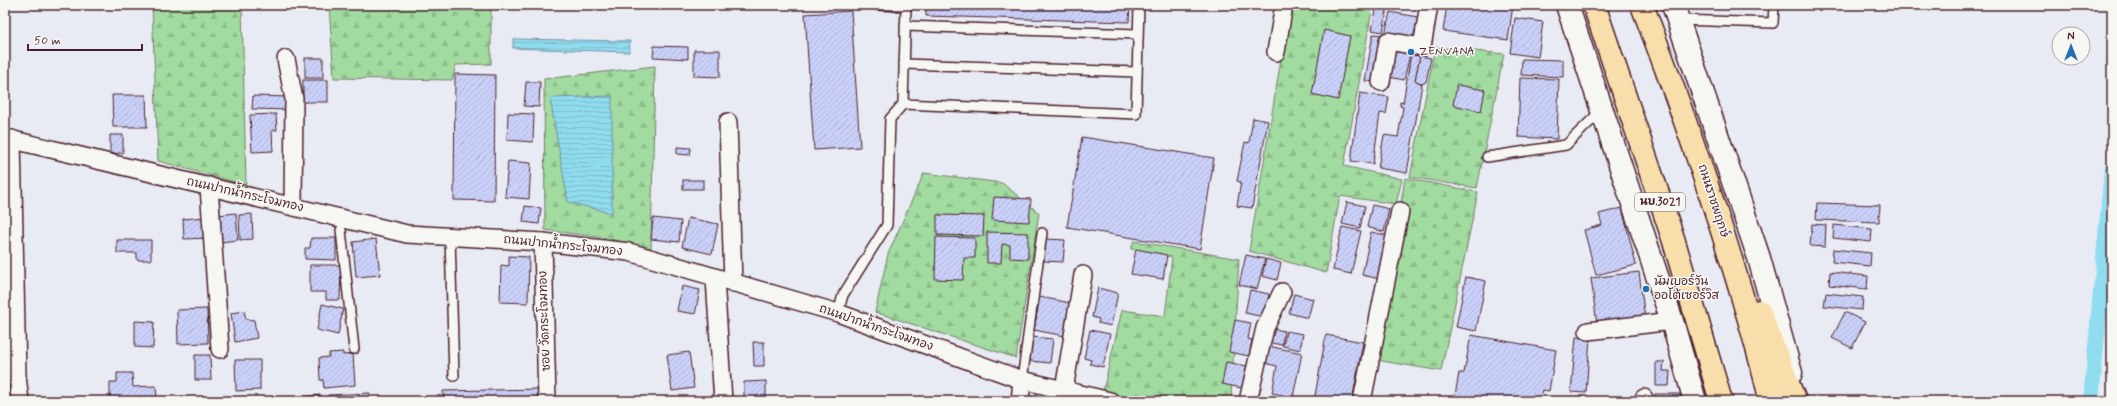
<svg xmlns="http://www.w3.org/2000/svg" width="2117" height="406" font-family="Mynerve,'Playpen Sans Thai',sans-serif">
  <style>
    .forest { fill: url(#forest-firs); stroke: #767d66 }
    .water { fill: url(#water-rules); stroke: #7390a1 }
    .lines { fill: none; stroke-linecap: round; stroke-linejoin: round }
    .canal { stroke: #8fdcef; stroke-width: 16 }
    .building { fill: url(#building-hatch); stroke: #4a1f2b }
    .service-casing { stroke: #4a1f2b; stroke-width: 12 }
    .minor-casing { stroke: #4a1f2b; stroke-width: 20 }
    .secondary-casing { stroke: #4a1f2b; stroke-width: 25 }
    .primary-casing { stroke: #4a1f2b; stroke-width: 25 }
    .service { stroke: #f6f6f2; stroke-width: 9 }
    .minor { stroke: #f6f6f2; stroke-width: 17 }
    .secondary { stroke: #f6f6f2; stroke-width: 22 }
    .primary { stroke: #f8deab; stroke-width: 22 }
    .poi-dot { fill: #1f6fb2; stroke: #f6f6f2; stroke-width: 1.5 }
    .labels { text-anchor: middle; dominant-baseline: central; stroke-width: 3; stroke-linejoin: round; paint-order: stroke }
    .shield { fill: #f6f6f2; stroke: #7e6067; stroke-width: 1 }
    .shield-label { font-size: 11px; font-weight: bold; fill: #4a1f2b }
    .poi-label { font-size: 12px; fill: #4a1f2b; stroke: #f6f6f2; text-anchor: start }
    .street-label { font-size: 12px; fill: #4a1f2b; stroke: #f6f6f2 }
  </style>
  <defs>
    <pattern id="forest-firs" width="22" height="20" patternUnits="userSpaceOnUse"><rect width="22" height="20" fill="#a1dba0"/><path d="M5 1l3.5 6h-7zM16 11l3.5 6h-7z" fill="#8cbc8a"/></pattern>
    <pattern id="water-rules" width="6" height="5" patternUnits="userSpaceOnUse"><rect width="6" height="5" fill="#8fdcef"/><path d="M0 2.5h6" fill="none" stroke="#7dbccd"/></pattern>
    <pattern id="building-hatch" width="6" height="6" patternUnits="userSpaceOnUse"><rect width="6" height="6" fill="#cad1f9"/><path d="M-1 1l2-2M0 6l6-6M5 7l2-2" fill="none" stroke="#afb3d6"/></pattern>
  </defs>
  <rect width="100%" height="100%" fill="#e9ebf4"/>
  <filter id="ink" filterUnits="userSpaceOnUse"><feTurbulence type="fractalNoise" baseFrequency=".025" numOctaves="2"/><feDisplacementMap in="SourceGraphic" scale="8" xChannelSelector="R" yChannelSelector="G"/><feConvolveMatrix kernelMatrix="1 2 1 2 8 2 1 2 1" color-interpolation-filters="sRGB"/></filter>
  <g filter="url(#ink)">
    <g class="forest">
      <polygon points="152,5 242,5 246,185 158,161"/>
      <polygon points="329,5 491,5 491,64 456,65 452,80 334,78"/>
      <polygon points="1290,5 1373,5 1344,166 1402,179 1396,204 1340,196 1326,273 1249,251"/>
      <polygon points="1435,47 1504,54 1477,188 1410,177"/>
      <polygon points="655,66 651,248 605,238 545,230 544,79"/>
      <polygon points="924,173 1002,183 1039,213 1016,358 875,312 888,254"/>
      <polygon points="1405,178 1478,192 1441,371 1376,360"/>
      <polygon points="1134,241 1239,259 1231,397 1229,401 1139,401 1103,391 1122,310 1165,316 1172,257 1131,249"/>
    </g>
    <g class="water">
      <polygon points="513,39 630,41 629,52 513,48"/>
      <polygon points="612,96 612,213 568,202 550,98"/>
    </g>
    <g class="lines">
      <polyline class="canal" points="2091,401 2112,170"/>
    </g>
    <g class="building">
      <polygon points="926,5 1130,5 1129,22 926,16"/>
      <polygon points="1377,5 1388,5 1383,32 1372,30"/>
      <polygon points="1447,5 1513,5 1508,40 1443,31"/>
      <polygon points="851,11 860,147 814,150 805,14"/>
      <polygon points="1390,12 1418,17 1413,39 1385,34"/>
      <polygon points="1515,18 1543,22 1538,57 1510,53"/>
      <polygon points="1324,30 1350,36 1338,100 1312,94"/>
      <polygon points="1373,34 1385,35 1377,82 1365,81"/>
      <polygon points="654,46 688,47 688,59 653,57"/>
      <polygon points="694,50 720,50 720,77 694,76"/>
      <polygon points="1395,51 1410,54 1404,80 1389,77"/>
      <polygon points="1411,54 1420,56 1415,80 1422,84 1407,173 1378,168 1384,135 1398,137 1403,107 1400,106 1400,102 1403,103"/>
      <polygon points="1420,56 1431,58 1426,82 1422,84 1415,80"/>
      <rect x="305" y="58" width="18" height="20"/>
      <polygon points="1522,59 1563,60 1563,77 1521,75"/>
      <polygon points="455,74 495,75 494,201 454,200"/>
      <polygon points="1520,78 1559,79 1557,139 1518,137"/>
      <rect x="303" y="80" width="25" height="22"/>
      <polygon points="526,82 540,82 539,107 524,106"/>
      <polygon points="1457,85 1485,90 1481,111 1453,105"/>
      <polygon points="1360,93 1389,97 1386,114 1380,113 1373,164 1351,161"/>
      <polygon points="112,95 146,95 147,127 113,127"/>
      <polygon points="253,96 291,97 291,110 252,109"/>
      <polygon points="508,113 534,114 533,142 507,140"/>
      <polygon points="276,114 277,130 272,130 273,151 252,152 250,115"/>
      <polygon points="1253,118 1268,121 1252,208 1237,206 1241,182 1237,181 1245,142 1249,143"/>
      <polygon points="110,135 123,135 123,153 110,154"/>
      <polygon points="1082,137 1214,158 1200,249 1067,227"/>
      <polygon points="677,147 691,148 690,155 677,154"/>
      <polygon points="508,161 531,163 529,199 505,197"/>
      <rect x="683" y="180" width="20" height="9"/>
      <polygon points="994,197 1031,199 1029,222 992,220"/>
      <polygon points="1347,202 1365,206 1360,228 1342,224"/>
      <polygon points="1817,203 1880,205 1879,222 1816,220"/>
      <polygon points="1372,205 1389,209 1384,232 1367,227"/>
      <polygon points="525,206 541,208 539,224 523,222"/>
      <polygon points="1622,208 1636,265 1596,275 1584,230 1602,225 1599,214"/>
      <polygon points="236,213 238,240 220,242 218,215"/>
      <polygon points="252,214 253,239 240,240 239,215"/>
      <polygon points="937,215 984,216 983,236 937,235"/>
      <polygon points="205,217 207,238 184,239 183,219"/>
      <polygon points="653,218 681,221 679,242 651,239"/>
      <polygon points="688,218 718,224 712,254 682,247"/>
      <polygon points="1812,224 1826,225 1825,247 1810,246"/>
      <polygon points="1834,225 1872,229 1871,242 1833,238"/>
      <polygon points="1342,227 1361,231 1351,274 1333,270"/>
      <polygon points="987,232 1028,233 1028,259 1010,258 1010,245 1002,244 1001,263 987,263"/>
      <polygon points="1371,232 1390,236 1380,279 1362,275"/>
      <polygon points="936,237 975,238 975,258 964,258 963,280 935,279"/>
      <polygon points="311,238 336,238 336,260 305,259 305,248 310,248"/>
      <polygon points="376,239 380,275 356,277 353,242"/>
      <polygon points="1046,239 1065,240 1063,262 1044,261"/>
      <polygon points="117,240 151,240 151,260 137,260 137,253 117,253"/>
      <polygon points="1136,249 1167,255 1163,279 1131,274"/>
      <polygon points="1833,249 1871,253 1870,266 1832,262"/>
      <polygon points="1246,255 1265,259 1257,289 1239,285"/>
      <polygon points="509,256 529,257 528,303 500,302 501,265 509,266"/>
      <polygon points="1266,259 1281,263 1277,280 1262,276"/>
      <polygon points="310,265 341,265 340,300 326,300 326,292 310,292"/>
      <polygon points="1639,272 1645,319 1597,325 1591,278"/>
      <polygon points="1830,272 1868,276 1867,289 1829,285"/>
      <polygon points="1466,277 1486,281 1476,331 1456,327"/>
      <polygon points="682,286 700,290 695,314 677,311"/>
      <polygon points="1098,288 1118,293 1111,326 1098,323 1099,319 1092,317"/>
      <polygon points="1250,290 1269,294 1264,317 1245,313"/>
      <polygon points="1826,293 1863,297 1862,310 1824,306"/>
      <polygon points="1294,294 1313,299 1308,318 1289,313"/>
      <polygon points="1040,297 1076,304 1070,337 1034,330"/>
      <polygon points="322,304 343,309 338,335 317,330"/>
      <polygon points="207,309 208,343 178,344 177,310"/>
      <polygon points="244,311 246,319 254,320 257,338 235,342 231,313"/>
      <polygon points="1845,312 1865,322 1852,348 1832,338"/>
      <polygon points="1235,320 1251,323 1248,339 1252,340 1249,356 1229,352"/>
      <polygon points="135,321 154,322 153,348 135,347"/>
      <polygon points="1270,328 1284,331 1282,345 1266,342"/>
      <polygon points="1090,330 1110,334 1103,367 1090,364 1091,360 1084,358"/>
      <polygon points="1286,331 1303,334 1300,350 1283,346"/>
      <polygon points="1326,335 1363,342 1352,401 1314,401"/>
      <polygon points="1471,335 1556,350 1549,391 1543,390 1541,397 1544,401 1454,401 1459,373 1464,373"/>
      <polygon points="1032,337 1053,339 1050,363 1030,361"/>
      <polygon points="1576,337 1590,338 1586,393 1571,392"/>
      <polygon points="753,342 764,342 764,366 754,366"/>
      <polygon points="1268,346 1302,353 1293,397 1272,393 1277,366 1264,363"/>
      <polygon points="343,352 343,355 353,354 355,385 324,388 323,380 320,380 319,358 329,357 329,353"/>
      <polygon points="689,352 694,388 672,391 667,355"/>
      <polygon points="195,355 210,355 211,380 195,380"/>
      <polygon points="235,360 260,360 260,390 236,391"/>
      <polygon points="1226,362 1252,367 1247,389 1222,384"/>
      <polygon points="1656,362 1664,362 1663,371 1670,371 1669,386 1656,386"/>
      <polygon points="117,373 132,373 133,387 156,386 157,401 110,401 110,382 117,382"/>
      <polygon points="766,381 766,398 744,399 744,382"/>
      <polygon points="539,389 539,401 444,401 443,391"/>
      <polygon points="370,393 370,401 329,401 328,395"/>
      <rect x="1655" y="394" width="25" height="7"/>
      <polygon points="321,395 322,401 299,401 298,397"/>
      <polygon points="1258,395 1276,400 1276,401 1256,401"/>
      <polygon points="1577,397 1623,401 1576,401"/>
      <polygon points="295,398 295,401 272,401 272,400"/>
    </g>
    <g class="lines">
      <defs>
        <g id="service">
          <polyline points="878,5 906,6"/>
          <polyline points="906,5 903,104 1136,114 1139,5"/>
          <polyline points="1678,20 1773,23 1774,5"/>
          <polyline points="905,26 1138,34"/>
          <polyline points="904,64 1137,72"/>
          <polyline points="1487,157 1566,145 1602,110"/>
          <polyline points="341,230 354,349"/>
          <polyline points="450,237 454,376"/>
          <polyline points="838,313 843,295 887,225 890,119 903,104"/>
          <polyline points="1022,380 1042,233"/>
        </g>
        <g id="minor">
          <polyline points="1276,52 1284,5"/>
          <polyline points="286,59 294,99 293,206"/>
          <polyline points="1381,82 1388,41 1422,47 1429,5"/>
          <polyline points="728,122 733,283"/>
          <polyline points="5,138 407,234 543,242 629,252 838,313 1022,380 1110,401"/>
          <polyline points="12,139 17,376 20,401"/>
          <polyline points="209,186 220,349"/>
          <polyline points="543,242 547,401"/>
          <polyline points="715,279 723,401"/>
          <polyline points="1588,331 1672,321"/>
          <polyline points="1064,390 1083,275"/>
          <polyline points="1020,401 1022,380"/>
          <polyline points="1248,401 1265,328 1282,292"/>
          <polyline points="1362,401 1400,211"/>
          <polyline points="1644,401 1644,398"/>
        </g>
        <g id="secondary">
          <polyline points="1567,5 1672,321 1695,401"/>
          <polyline points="1673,5 1759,258 1791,373"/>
        </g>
        <g id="primary">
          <polyline points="1594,5 1673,238 1721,401"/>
          <path d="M1642,5c50,130 95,261 129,396"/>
          <polyline points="1759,311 1795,401"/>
        </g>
      </defs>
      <use href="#service" class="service-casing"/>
      <use href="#minor" class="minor-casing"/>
      <use href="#secondary" class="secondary-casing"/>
      <use href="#primary" class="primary-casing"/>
      <use href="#service" class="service"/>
      <use href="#minor" class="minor"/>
      <use href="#secondary" class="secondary"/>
      <use href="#primary" class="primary"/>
    </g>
  </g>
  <g class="poi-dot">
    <circle cx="1411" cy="52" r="4"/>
    <circle cx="1646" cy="289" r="4"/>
  </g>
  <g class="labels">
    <rect class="shield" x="1635" y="193" width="50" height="18" rx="3"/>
    <g class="shield-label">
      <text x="1660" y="202">นบ.3021</text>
    </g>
    <g class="poi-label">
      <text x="1419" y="52">ZENVANA</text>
      <text x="1654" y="282">นัมเบอร์วัน<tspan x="1654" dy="14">ออโต้เซอร์วิส</tspan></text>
    </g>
    <g class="street-label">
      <text transform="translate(245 195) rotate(13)">ถนนปากน้ำกระโจมทอง</text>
      <text transform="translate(1713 201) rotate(72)">ถนนราชพฤกษ์</text>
      <text transform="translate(563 246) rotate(6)">ถนนปากน้ำกระโจมทอง</text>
      <text transform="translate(545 321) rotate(-92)">ซอย วัดกระโจมทอง</text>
      <text transform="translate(876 328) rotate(19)">ถนนปากน้ำกระโจมทอง</text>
    </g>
  </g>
  <rect width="2117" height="406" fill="none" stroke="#f6f6f2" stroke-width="20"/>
  <rect x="10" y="10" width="2097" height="386" fill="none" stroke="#4a1f2b" stroke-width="1.5" filter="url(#ink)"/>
  <g transform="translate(2071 46)"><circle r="19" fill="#f6f6f2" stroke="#b1a0a2"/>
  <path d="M0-3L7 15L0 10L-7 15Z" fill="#1f6fb2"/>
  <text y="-6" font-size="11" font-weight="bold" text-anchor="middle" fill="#4a1f2b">N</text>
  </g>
  <path d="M28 44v6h114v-6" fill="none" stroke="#4a1f2b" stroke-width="2"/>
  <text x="34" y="44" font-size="12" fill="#4a1f2b" stroke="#f6f6f2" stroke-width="3" paint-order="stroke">50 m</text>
</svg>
